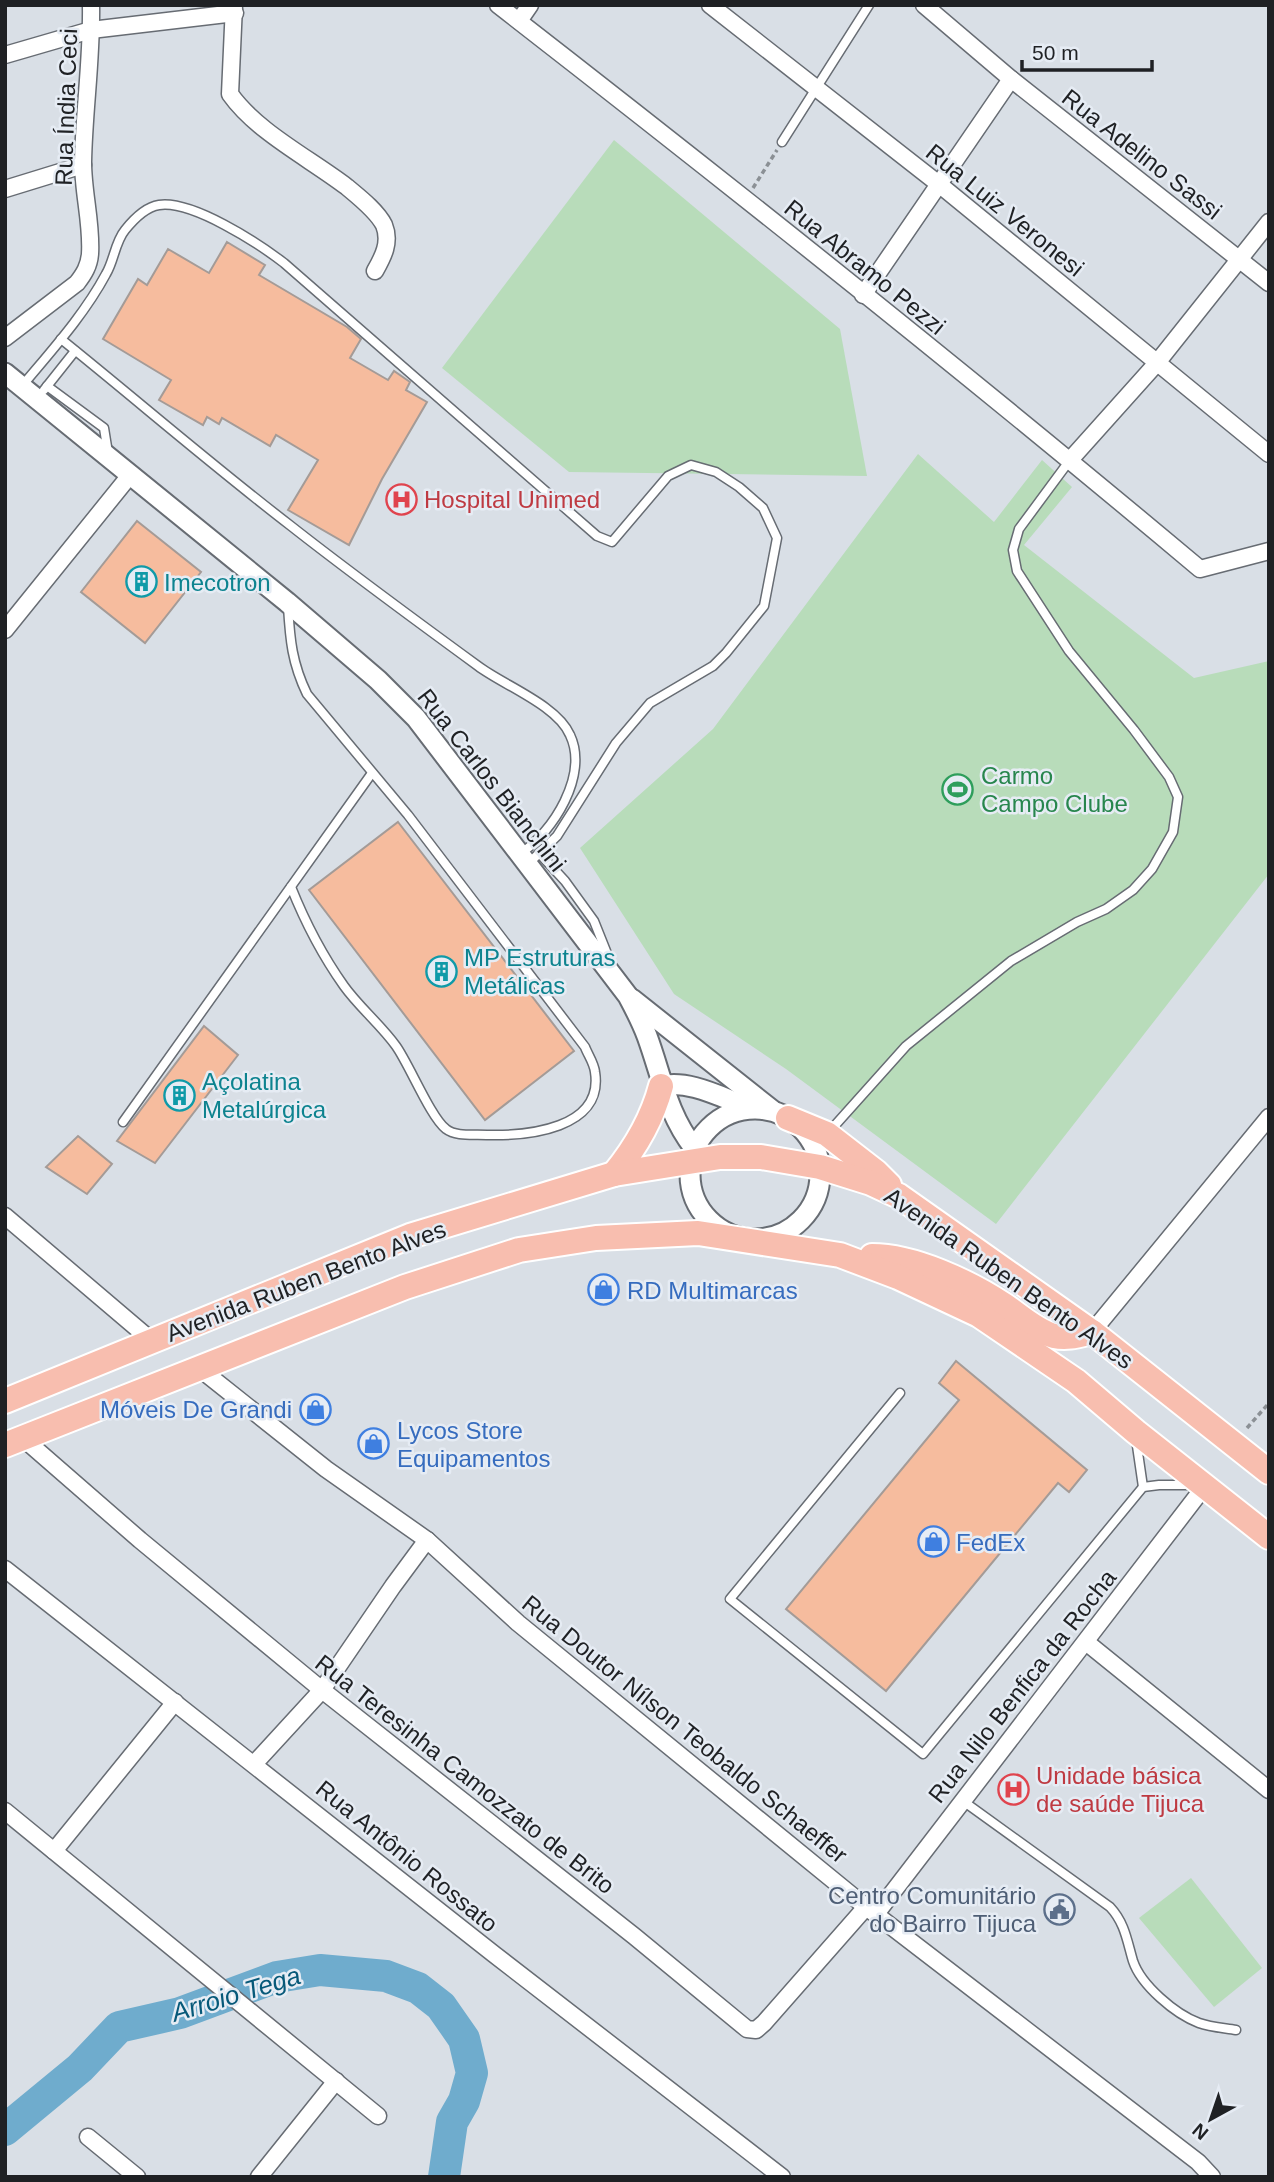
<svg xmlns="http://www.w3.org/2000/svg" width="1274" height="2182" font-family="Helvetica,sans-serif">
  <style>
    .green { fill: #b8dcba }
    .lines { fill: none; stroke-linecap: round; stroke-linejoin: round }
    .river { stroke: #6faccd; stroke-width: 32 }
    .building { fill: #f6bc9e; stroke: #a49b97; stroke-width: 2 }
    .service-casing { stroke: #676c73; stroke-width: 11 }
    .minor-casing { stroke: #676c73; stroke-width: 19 }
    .tertiary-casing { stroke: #676c73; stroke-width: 23 }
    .primary-casing { stroke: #fff; stroke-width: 28 }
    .path { stroke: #8b9095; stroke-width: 3.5; stroke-dasharray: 5 3.5; stroke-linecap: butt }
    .service { stroke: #fff; stroke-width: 8 }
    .minor { stroke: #fff; stroke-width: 16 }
    .tertiary { stroke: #fff; stroke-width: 19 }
    .primary { stroke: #f8beaf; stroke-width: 24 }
    .labels { text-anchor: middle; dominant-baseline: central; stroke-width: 5; stroke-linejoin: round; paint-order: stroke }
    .street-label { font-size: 24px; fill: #1f2124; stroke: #e6ecf4 }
    .health-label { font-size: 24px; fill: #be3a42; stroke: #e6ecf4; text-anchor: start }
    .culture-label { font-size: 24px; fill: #0d838f; stroke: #e6ecf4; text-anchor: start }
    .leisure-label { font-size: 24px; fill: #27864d; stroke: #e6ecf4; text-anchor: start }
    .shop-label { font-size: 24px; fill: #366cbe; stroke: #e6ecf4; text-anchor: start }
    .service-label { font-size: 24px; fill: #4e5e75; stroke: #e6ecf4; text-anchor: end }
    .water-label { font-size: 26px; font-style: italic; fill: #075979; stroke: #e6ecf4 }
  </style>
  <rect width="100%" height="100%" fill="#d9dfe6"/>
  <g class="green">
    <polygon points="614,140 840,329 867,476 569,472 442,368"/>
    <polygon points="918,454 994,522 1042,460 1072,487 1024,545 1194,678 1269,661 1269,874 996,1224 786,1069 674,994 580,848 713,729"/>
    <polygon points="1191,1878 1262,1968 1214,2007 1139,1918"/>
  </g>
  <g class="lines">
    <polyline class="river" points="5,2130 80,2068 119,2027 180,2013 277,1977 320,1970 386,1976 418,1988 441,2006 464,2039 472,2073 464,2101 452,2122 444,2177"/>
  </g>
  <g class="building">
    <polygon points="227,242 265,265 259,275 347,327 361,339 350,358 388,380 394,371 410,382 406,390 427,402 382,479 349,545 288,510 318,460 276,435 270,446 222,418 219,424 207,417 203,425 159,400 171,380 103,339 138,279 147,285 168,249 209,273"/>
    <polygon points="137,521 201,572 145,643 81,592"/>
    <polygon points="398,822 574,1051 485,1120 309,890"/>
    <polygon points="204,1026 238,1055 155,1163 117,1141"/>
    <polygon points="78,1136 112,1164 87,1194 46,1167"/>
    <polygon points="956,1361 1087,1470 1069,1492 1058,1483 886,1691 786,1609 959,1400 939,1383"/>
  </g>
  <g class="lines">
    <defs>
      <g id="service">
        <polyline points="782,142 869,5"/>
        <path d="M61,339c77,62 152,127 230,187 61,48 124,94 187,140 25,19 79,39 92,69 19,40 -17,97 -49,118"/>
        <path d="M22,386c30,-36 62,-71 84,-112 8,-13 9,-32 19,-44 8,-10 21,-23 34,-25 33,-5 99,38 125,58l313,273 15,6 56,-66 23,-11 25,7 23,15 24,21 14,30 -13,68 -38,47 -13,13 -63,37 -34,40 -59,93 -29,28"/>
        <polyline points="47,386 104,428 108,453"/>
        <polyline points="44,390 75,351"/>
        <path d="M288,606c2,34 4,57 19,88l101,121 177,232c3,8 9,16 10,25 9,57 -68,64 -108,63 -13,-1 -31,2 -41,-6 -15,-11 -37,-65 -50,-83 -15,-21 -37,-39 -52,-60 -22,-31 -39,-64 -53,-99"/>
        <polyline points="540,854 565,881 594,921 610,961"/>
        <polyline points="123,1122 372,773"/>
        <polyline points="829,1132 906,1046 1011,961 1077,922 1106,909 1133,890 1152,869 1173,832 1178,797 1169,777 1134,730 1069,651 1017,571 1013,550 1019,529 1070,460"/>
        <polyline points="900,1393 730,1599 923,1754 1143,1487 1159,1485 1191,1485"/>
        <polyline points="1136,1439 1143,1487"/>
        <path d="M963,1801l147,106c15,16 17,34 23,54 8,24 42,53 66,62 11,4 25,5 37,7"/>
      </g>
      <g id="minor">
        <path d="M234,5l-4,89c27,38 79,64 117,93 12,10 30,24 37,38 7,17 -1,32 -9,46"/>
        <path d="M498,5c237,184 472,371 702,564l69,-18"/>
        <polyline points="710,5 940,185 1269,454"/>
        <polyline points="924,5 1011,79 1269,283"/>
        <polyline points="519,21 530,5"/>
        <polyline points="5,55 91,30 235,13"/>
        <polyline points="5,189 83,165"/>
        <polyline points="863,295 1011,79"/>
        <path d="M5,338l72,-55c7,-9 12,-17 13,-29 2,-30 -7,-61 -7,-92 1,-52 9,-104 8,-157"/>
        <polyline points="1070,460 1156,364 1269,222"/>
        <polyline points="5,630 131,474"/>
        <polyline points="5,1216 152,1341"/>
        <polyline points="1092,1332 1269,1117"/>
        <polyline points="199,1368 326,1469 427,1540 518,1623 866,1907 1198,2162 1212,2177"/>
        <polyline points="24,1439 140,1540 322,1690 634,1936 747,2029 756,2030 764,2023 866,1907"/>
        <polyline points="5,1569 495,1955 782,2177"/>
        <polyline points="1086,1642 1269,1790"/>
        <polyline points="254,1764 322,1690 393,1586 427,1540"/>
        <polyline points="5,1811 378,2116"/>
        <polyline points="54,1851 175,1702"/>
        <polyline points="876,1914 1204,1487"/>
        <polyline points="88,2137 137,2177"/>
        <polyline points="259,2177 336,2081"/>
      </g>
      <g id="tertiary">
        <path d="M5,373l282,229 91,78 38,38 212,278c7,13 14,27 19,40 15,41 20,77 47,112"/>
        <polyline points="632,999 772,1110"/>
        <path d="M661,1086c29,-7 63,13 90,22"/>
        <circle cx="755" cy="1174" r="65"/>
      </g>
      <g id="primary">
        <polyline points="788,1118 827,1134 876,1172 889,1185"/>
        <path d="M614,1174c22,-27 38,-54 47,-88"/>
        <path d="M872,1256c42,0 97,26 132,49 15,10 32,26 50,31 14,3 25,-1 38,-4"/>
        <polyline points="5,1401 410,1236 614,1174 720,1157 761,1157 820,1167 871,1183 899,1196 1092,1332 1269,1472"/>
        <polyline points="5,1445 405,1287 519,1250 596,1238 698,1233 840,1255 898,1277 979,1315 1076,1381 1136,1432 1269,1537"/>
      </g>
    </defs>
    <use href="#service" class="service-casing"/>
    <use href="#minor" class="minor-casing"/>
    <use href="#tertiary" class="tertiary-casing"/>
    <use href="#primary" class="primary-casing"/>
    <g class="path">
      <polyline points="753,188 777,150"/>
      <polyline points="1247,1428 1269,1403"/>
    </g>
    <use href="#service" class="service"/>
    <use href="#minor" class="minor"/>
    <use href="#tertiary" class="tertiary"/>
    <use href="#primary" class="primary"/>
  </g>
  <defs>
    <symbol id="hospital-ring" viewBox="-11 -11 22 22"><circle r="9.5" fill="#e6ecf4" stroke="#e0444e" stroke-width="1.5"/><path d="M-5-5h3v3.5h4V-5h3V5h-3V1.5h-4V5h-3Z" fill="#e0444e"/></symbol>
    <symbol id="building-ring" viewBox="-11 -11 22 22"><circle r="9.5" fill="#e6ecf4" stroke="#0f9aa8" stroke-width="1.5"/><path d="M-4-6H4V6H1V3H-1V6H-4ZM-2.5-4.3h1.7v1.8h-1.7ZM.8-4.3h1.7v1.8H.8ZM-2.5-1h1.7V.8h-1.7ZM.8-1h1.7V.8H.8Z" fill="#0f9aa8"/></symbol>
    <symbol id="stadium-ring" viewBox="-11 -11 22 22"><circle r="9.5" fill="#e6ecf4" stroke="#2e9e5b" stroke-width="1.5"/><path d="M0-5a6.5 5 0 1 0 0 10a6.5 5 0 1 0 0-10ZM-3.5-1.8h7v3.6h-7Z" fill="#2e9e5b"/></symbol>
    <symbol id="shop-ring" viewBox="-11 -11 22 22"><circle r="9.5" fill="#e6ecf4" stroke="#3f7fe0" stroke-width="1.5"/><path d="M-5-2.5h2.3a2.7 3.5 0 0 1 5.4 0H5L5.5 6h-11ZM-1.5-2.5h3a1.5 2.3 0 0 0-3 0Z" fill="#3f7fe0"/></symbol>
    <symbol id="civic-ring" viewBox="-11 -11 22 22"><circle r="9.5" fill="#e6ecf4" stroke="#5c6f8a" stroke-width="1.5"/><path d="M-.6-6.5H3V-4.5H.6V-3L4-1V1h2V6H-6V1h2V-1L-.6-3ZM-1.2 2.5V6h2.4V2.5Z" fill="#5c6f8a"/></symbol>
  </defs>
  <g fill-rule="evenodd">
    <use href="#hospital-ring" x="384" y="482" width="35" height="35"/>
    <use href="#building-ring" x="124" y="564" width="35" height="35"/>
    <use href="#stadium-ring" x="940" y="772" width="35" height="35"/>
    <use href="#building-ring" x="424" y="954" width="35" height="35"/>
    <use href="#building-ring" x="162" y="1078" width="35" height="35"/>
    <use href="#shop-ring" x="586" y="1272" width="35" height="35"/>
    <use href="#shop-ring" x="298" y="1392" width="35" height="35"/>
    <use href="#shop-ring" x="356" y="1426" width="35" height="35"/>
    <use href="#shop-ring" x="916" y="1524" width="35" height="35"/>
    <use href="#hospital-ring" x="996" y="1772" width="35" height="35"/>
    <use href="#civic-ring" x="1042" y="1892" width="35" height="35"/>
  </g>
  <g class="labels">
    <g class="street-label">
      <text transform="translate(66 107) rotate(-88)">Rua Índia Ceci</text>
      <text transform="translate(1142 154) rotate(38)">Rua Adelino Sassi</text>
      <text transform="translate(1005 210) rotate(39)">Rua Luiz Veronesi</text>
      <text transform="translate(865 267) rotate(39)">Rua Abramo Pezzi</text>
      <text transform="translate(492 780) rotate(52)">Rua Carlos Bianchini</text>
      <text transform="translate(1009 1278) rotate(35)">Avenida Ruben Bento Alves</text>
      <text transform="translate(306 1281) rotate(-21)">Avenida Ruben Bento Alves</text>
      <text transform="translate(1022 1686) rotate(-52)">Rua Nilo Benfica da Rocha</text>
      <text transform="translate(685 1729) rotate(39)">Rua Doutor Nílson Teobaldo Schaeffer</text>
      <text transform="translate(465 1774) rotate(38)">Rua Teresinha Camozzato de Brito</text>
      <text transform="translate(407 1856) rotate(39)">Rua Antônio Rossato</text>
    </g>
    <g class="health-label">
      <text x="424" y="499">Hospital Unimed</text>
      <text x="1036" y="1775">Unidade básica<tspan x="1036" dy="28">de saúde Tijuca</tspan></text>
    </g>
    <g class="culture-label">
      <text x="164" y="582">Imecotron</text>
      <text x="464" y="957">MP Estruturas<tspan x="464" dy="28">Metálicas</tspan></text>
      <text x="202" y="1081">Açolatina<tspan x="202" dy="28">Metalúrgica</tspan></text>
    </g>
    <g class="leisure-label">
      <text x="981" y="775">Carmo<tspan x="981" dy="28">Campo Clube</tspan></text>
    </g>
    <g class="shop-label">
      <text x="627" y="1290">RD Multimarcas</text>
      <text x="292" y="1409" text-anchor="end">Móveis De Grandi</text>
      <text x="397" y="1430">Lycos Store<tspan x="397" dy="28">Equipamentos</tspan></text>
      <text x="956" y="1542">FedEx</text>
    </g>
    <g class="service-label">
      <text x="1036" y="1895">Centro Comunitário<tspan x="1036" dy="28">do Bairro Tijuca</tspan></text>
    </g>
    <g class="water-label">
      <text transform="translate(236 1994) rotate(-17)">Arroio Tega</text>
    </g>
  </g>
  <rect width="1274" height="2182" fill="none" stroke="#1f2124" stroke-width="14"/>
  <g transform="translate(1211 2119) rotate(220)" stroke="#e6ecf4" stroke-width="5" paint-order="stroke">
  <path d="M0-5L12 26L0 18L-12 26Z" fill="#1f2124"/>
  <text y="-10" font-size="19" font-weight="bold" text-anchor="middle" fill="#1f2124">N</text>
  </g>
  <path d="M1022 60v10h130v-10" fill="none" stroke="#1f2124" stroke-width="3.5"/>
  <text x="1032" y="60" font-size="21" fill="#1f2124" stroke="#e6ecf4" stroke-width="5" paint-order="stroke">50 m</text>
</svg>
